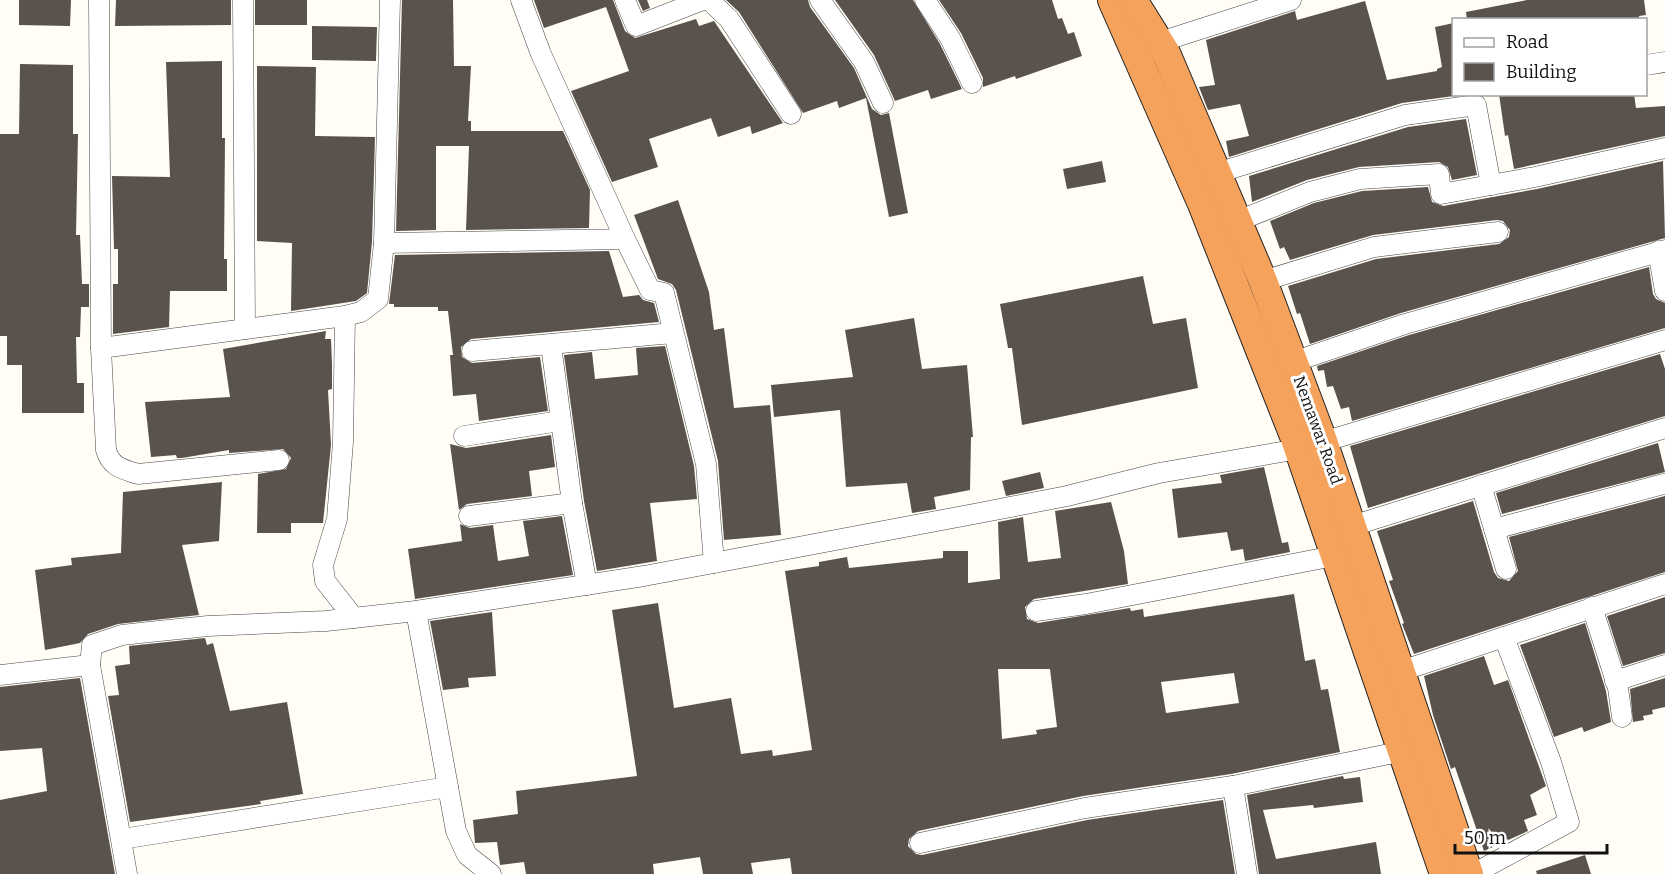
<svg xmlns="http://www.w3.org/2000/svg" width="1665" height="874" font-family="Bitter,serif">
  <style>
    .building { fill: #5a524d; fill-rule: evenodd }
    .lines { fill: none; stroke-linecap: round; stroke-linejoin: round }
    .minor-casing { stroke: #444; stroke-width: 21 }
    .highway-casing { stroke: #222; stroke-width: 30 }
    .minor { stroke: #fff; stroke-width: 20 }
    .highway { stroke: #f5a25d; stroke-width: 28 }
    .labels { text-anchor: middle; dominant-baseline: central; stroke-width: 6; stroke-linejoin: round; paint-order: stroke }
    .street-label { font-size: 16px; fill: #111; stroke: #fff }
  </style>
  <rect width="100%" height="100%" fill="#fffdf5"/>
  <g class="building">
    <polygon points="19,0 71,0 70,26 19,25"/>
    <polygon points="116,0 231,0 231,25 115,26"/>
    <rect x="255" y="0" width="52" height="25"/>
    <polygon points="402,0 453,0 454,66 471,66 468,121 471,121 471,131 563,131 590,190 589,228 466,230 469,146 436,146 436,230 396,231"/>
    <polygon points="534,0 613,0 625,31 635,38 696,19 699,26 714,21 783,123 752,134 750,126 718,137 711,118 649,139 658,167 612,182 571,91 629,71 606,7 544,28"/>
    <polygon points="638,0 647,0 650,8 643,11"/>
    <polygon points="726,0 808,0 810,7 854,68 872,109 881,115 889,113 908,213 889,217 866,98 839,108 837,101 803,113 739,12"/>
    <polygon points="835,0 913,0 940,44 962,89 931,99 928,90 895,101 874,55"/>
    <polygon points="939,0 1052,0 1058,19 1062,18 1068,34 1074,32 1082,56 1016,79 1015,76 983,87 983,78 961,33"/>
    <polygon points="1527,0 1644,0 1646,15 1639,16 1639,20 1467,20 1466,12"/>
    <polygon points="1365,1 1387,80 1437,71 1437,69 1442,67 1435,27 1454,23 1454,96 1402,103 1229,157 1226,141 1249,136 1240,104 1208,110 1199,87 1215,85 1206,40 1295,11 1297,20"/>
    <polygon points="312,26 377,27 376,61 312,60"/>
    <polygon points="222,61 222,138 225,138 224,259 227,259 227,291 170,291 169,327 113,334 113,284 118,284 118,249 114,249 112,176 170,177 166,62"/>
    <polygon points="20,64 73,65 73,134 78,134 76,235 80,235 82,284 89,284 89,307 81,307 80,337 76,337 77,383 84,383 84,413 22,413 22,365 7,365 7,336 0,336 0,134 19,134"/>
    <polygon points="257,66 316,67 315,136 375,137 372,242 367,293 356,301 291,311 292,243 257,241"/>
    <polygon points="1499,94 1634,94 1636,108 1665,106 1665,136 1514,169 1508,135 1505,136"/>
    <polygon points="1466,119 1477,175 1452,180 1448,167 1439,162 1359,167 1307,180 1252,202 1249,176 1408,127"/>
    <polygon points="1102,161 1106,182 1067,189 1063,169"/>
    <polygon points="1663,161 1665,238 1401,313 1310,344 1300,313 1297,314 1288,286 1376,259 1499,244 1509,237 1510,230 1503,221 1497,220 1373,235 1290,260 1284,247 1280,249 1270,221 1314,203 1362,191 1428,187 1432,202 1443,206 1537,189"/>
    <polygon points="678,200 709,292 714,330 724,328 734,408 770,405 781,535 724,540 718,461 676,290 672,284 658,279 634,215"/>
    <polygon points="609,251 623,297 639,295 643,300 654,303 659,322 471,339 461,347 462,357 472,363 540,357 548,411 479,421 476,394 453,396 450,355 453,355 448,311 438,311 438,307 394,307 394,304 389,304 395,255"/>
    <polygon points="1649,267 1653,294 1656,299 1665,303 1665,328 1352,421 1349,407 1341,409 1333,386 1327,387 1324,370 1318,371 1317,366 1409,335"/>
    <polygon points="1143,276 1153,324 1186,318 1198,388 1022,425 1012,348 1008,348 1000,304"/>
    <polygon points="914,318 922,369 967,365 973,437 971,437 970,490 934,497 936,509 912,513 907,483 846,487 840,410 774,417 771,385 853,377 845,330"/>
    <polygon points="326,331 325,339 331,339 332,364 332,389 328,390 331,445 323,523 291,523 291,533 257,533 258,474 286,469 291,458 283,449 229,453 229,450 182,458 177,458 176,455 151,457 145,402 230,397 223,349"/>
    <polygon points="665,346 694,466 697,499 650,503 657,561 597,571 584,501 564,355 592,352 595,379 638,375 636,348"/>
    <polygon points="1660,354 1665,369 1665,416 1368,508 1350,446"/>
    <polygon points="551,435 555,467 529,471 532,496 467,504 459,510 450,444 466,448"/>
    <polygon points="1658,443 1665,472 1502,514 1496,493"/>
    <polygon points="1264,467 1282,543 1288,542 1290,552 1245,561 1243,549 1231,551 1227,532 1178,538 1172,489 1222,483 1220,475"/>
    <polygon points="1040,472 1044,488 1006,496 1002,481"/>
    <polygon points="222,482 219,541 182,545 199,615 118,624 88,634 80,643 45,650 35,570 72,565 71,558 121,553 123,492"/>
    <polygon points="1665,496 1665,572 1414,654 1402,624 1404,623 1389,581 1393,580 1377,531 1473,501 1494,572 1498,578 1509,581 1518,571 1509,537"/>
    <path d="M1111,502l13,49 4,33 -94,15 -9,8 2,12 11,4 92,-15 1,3 12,-2 1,8 150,-23 11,67 10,-2 6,31 7,-1 12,63 -109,22 -148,22 -165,35 -9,8 -1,7 8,8 6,1 165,-35 136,-20 12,74h-443l-2,-16 -39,5 2,11h-50l-3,-17 -47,7 1,10h-128l-2,-12 -24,3 -3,-23 -22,1 -2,-23 45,-6 -2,-23 121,-15 -25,-166 46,-7 16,105 57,-10 10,56 31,-4 1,6 39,-6 -27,-179 34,-5v-4l28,-5 2,11 94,-10v-7h25v32l32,-4 -2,-57 25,-5 5,45 33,-4 -6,-47zM998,669h52l7,58 -21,3 1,4 -35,5zM1234,673l5,30 -73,10 -5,-31z"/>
    <polygon points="562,516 573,575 415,599 408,549 462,541 460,524 470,528 493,525 498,561 529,556 523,521"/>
    <polygon points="1665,597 1665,653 1623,666 1607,616"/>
    <polygon points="492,612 496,676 468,678 469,687 443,690 430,621"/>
    <polygon points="1585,623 1606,691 1611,722 1584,732 1582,727 1554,737 1520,645"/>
    <polygon points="205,638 207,645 213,643 230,711 287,702 303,794 260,801 261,804 130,822 108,696 119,695 115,666 130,664 129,646"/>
    <polygon points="1484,656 1494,685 1508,680 1546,786 1530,795 1537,815 1524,820 1528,831 1484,851 1455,767 1451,769 1433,715 1424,676"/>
    <polygon points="80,678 115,874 0,874 0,800 47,791 42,748 0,751 0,687"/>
    <polygon points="1665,678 1665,707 1652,710 1653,714 1643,716 1644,720 1633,722 1630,689"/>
    <polygon points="1343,776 1344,779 1360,777 1363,802 1314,808 1313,805 1263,810 1276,859 1376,842 1381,874 1259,874 1247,795"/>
    <polygon points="1585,855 1591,874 1537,874 1536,871"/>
  </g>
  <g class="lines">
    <defs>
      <g id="minor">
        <polyline points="99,0 101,348 345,316 361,312 378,299 384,243 390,0"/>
        <polyline points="243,0 245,329"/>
        <polyline points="625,0 636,26 703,0"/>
        <polyline points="709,0 729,19 791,114"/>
        <polyline points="820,0 864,62 883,103"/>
        <polyline points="925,0 950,38 972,83"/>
        <polyline points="1160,42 1291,0"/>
        <polyline points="1646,65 1665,62"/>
        <polyline points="1217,173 1405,115 1476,105 1491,185"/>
        <polyline points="1238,221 1310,192 1360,179 1439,174 1441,194 1535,177 1665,148"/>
        <polyline points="625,239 650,290 664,293 706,464 714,563"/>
        <polyline points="384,243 625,239 541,54 521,0"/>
        <polyline points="1658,251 1665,291"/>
        <polyline points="1263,281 1374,247 1498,232"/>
        <polyline points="345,316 343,442 337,519 323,565 325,581 354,618"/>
        <polyline points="551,345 572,503 587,585"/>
        <path d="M101,348l5,102c5,17 16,19 32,24l141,-14"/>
        <polyline points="472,351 673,333"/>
        <polyline points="1293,362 1405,324 1665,250"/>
        <polyline points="464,436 560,421"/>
        <polyline points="1481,485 1506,569"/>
        <polyline points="469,516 572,503"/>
        <polyline points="1352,526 1665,428"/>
        <polyline points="1494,529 1664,484"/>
        <polyline points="1592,607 1618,688 1622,717"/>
        <polyline points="416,611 456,831 467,855 491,874"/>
        <polyline points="1036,611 1086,604 1334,556"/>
        <polyline points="90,665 92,645 122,635 149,632 208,626 326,621 416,611 644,576 974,514 1067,496 1159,473 1299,449 1665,340"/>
        <polyline points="1401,671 1665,584"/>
        <polyline points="0,675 90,665 127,874"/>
        <polyline points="1615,681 1665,665"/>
        <polyline points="122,839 448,787"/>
        <polyline points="920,843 1085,808 1233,786"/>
        <polyline points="1247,874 1233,786 1389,754 1409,741"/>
        <polyline points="1473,874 1569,822 1551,762 1504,637"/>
      </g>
      <g id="highway">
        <polyline points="1112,0 1202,204 1294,436 1444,874"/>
        <polyline points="1133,0 1166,53 1263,281 1323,441 1469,874"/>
      </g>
    </defs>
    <use href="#minor" class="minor-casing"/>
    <use href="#highway" class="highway-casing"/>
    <use href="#minor" class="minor"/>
    <use href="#highway" class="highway"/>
  </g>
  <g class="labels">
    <g class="street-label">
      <text transform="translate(1318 430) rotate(70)">Nemawar Road</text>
    </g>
  </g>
  <rect x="1452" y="18" width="195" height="78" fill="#ffffff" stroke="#a0a0a0" stroke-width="1.5"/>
  <rect x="1464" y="38" width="30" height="9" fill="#ffffff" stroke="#a0a0a0" stroke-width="1.5"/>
  <text x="1506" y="48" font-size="18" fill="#111111">Road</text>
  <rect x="1464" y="63" width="30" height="18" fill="#5a524d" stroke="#a0a0a0" stroke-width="1.5"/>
  <text x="1506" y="78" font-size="18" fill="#111111">Building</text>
  <path d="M1455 844v9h152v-9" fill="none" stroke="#111111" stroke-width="3"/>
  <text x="1464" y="844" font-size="18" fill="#111111" stroke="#ffffff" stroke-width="4.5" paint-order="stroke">50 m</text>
</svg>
